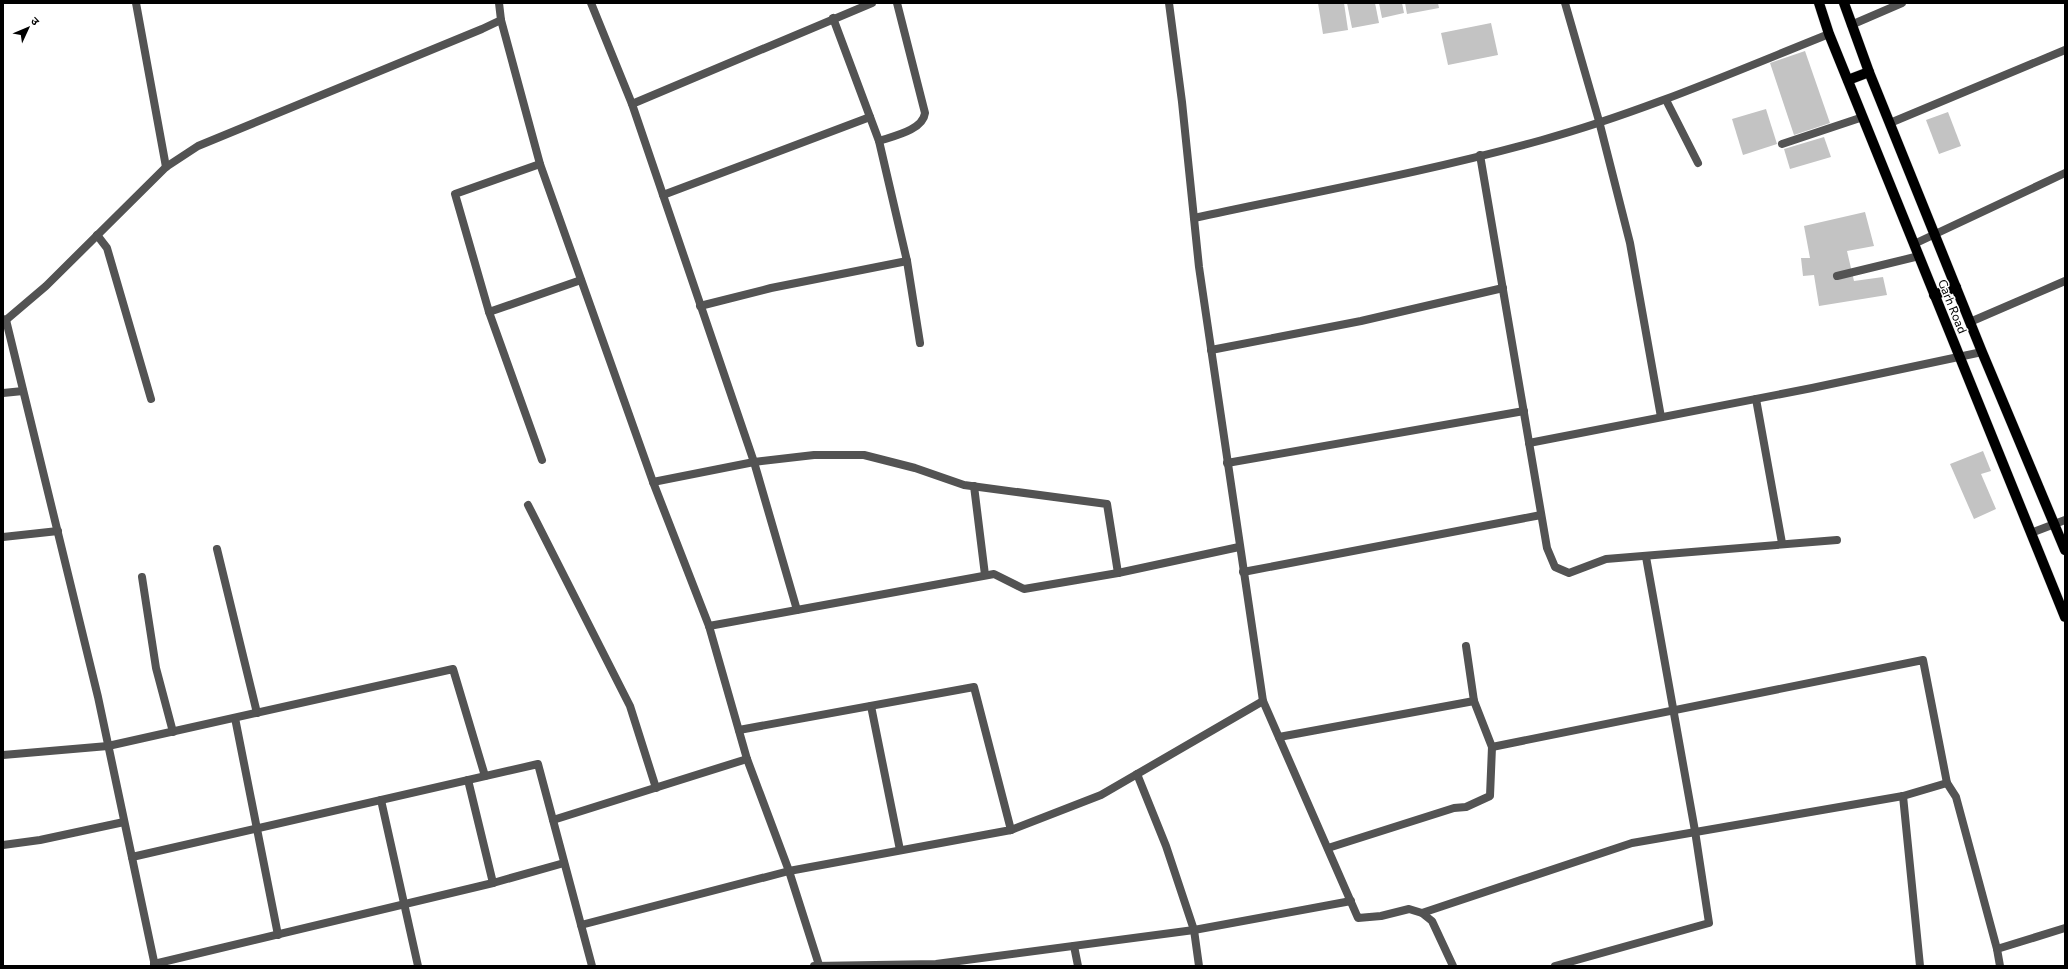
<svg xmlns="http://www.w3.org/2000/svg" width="2068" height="969" font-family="Commissioner,'Noto Sans Devanagari',sans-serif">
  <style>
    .building { fill: #c3c3c3 }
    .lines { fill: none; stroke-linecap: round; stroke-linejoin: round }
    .primary-casing { stroke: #dbdbdb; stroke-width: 11 }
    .service { stroke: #535353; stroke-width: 8 }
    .minor { stroke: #535353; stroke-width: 8 }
    .tertiary { stroke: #535353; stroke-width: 8 }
    .primary { stroke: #000; stroke-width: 10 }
    .labels { text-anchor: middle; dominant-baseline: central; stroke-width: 3; stroke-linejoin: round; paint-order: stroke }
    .street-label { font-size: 12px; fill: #000; stroke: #fff }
  </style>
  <rect width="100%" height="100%" fill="#fff"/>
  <g class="building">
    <polygon points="1318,3 1344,3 1348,30 1323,34"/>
    <polygon points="1347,3 1375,3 1379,23 1352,28"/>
    <polygon points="1379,3 1402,3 1404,13 1382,18"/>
    <polygon points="1405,3 1438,3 1439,8 1407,14"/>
    <polygon points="1491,23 1498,55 1448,65 1441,33"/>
    <polygon points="1805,51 1830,123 1794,135 1770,63"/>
    <polygon points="1766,109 1777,144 1743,155 1732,119"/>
    <polygon points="1948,112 1961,146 1939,154 1926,120"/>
    <polygon points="1824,137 1831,157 1790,169 1784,149"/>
    <polygon points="1865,212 1874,246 1847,251 1854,281 1883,277 1887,295 1819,306 1814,275 1803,276 1801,258 1810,258 1804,226"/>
    <polygon points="1983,451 1991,471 1981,474 1996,509 1974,519 1950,464"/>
  </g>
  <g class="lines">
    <defs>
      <g id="primary">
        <polyline points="1819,3 1829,34 2065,617"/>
        <polyline points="1844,3 1869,72 1982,352 2065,550"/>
        <polyline points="1848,80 1869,72"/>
        <polyline points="1934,295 1956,287"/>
      </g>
    </defs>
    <use href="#primary" class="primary-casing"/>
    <g class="service">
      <polyline points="1782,144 1863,117"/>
      <polyline points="1837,276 1919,256"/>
    </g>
    <g class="minor">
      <polyline points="136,3 166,167"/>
      <polyline points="591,3 632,104 754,462 797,610"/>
      <polyline points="1565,3 1599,121 1630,243 1661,417"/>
      <polyline points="833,18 879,141 907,261 920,343"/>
      <polyline points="501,20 540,164 653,482 709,626 747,759 789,871 819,965"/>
      <polyline points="1851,25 1902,3"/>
      <polyline points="1666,100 1698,163"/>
      <polyline points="632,104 872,3"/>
      <polyline points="1890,123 2065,50"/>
      <path d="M879,141c15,-5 44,-11 46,-28l-28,-110"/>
      <polyline points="1480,155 1547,548 1555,567 1569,573 1606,559 1837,540"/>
      <polyline points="540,164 455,194 489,312 581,280"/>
      <polyline points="663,195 870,117"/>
      <path d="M1194,218c116,-25 233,-46 348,-78 98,-27 192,-68 287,-106"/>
      <polyline points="97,235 107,248 151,399"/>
      <polyline points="1914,244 2065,173"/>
      <polyline points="700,306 771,288 907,261"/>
      <polyline points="489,312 542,460"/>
      <polyline points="6,320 46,286 166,167 198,146 482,29 501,20 499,3"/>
      <polyline points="1970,322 2065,281"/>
      <polyline points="1211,350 1361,321 1503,288"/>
      <polyline points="3,393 23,391"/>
      <polyline points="1756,399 1782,543"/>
      <polyline points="1529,443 1812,388 1982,352"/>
      <polyline points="1227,463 1524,411"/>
      <polyline points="653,482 754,462 814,455 864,455 915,468 964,485 1107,504 1118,573"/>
      <polyline points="974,486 985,575"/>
      <polyline points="528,505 630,706 656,788"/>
      <polyline points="2031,533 2065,520"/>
      <polyline points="3,537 58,531"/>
      <polyline points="217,549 257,713"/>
      <polyline points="1243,572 1541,515"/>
      <polyline points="142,577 156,668 173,732"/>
      <polyline points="709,626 994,574 1024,589 1118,573 1239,547"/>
      <polyline points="871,706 900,850"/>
      <polyline points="235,718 278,935"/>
      <polyline points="1279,737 1474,701"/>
      <polyline points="1492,747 1923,660 1947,783 1956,797 1997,949"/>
      <polyline points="3,755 108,746 453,669 485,776"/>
      <polyline points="1137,774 1166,846 1194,930 1199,966"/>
      <polyline points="1903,796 1920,966"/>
      <polyline points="381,800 418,966"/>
      <polyline points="553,820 747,759"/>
      <polyline points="1011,830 1101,795 1263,701"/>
      <polyline points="3,845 40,840 124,822"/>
      <polyline points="1328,848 1454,808 1466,807 1490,796 1492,747 1474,701 1466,646"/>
      <polyline points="132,857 538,764 592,966"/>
      <polyline points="493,883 564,863"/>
      <polyline points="1422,913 1632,843 1903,796 1947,783"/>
      <polyline points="581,925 789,871 1011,830 974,687 739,730"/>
      <polyline points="1074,946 1078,966"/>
      <polyline points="154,964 493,883 468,780"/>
      <polyline points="814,966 936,964 1194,930 1351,901"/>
      <polyline points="1555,966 1709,923 1695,831 1646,557"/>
      <polyline points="2000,966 1997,949 2065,928"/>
    </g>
    <g class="tertiary">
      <polyline points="1169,3 1182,102 1199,267 1263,701 1358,918 1381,916 1409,909 1422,913 1432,921 1453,966"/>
      <polyline points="3,319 6,320 98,697 155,966"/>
    </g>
    <use href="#primary" class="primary"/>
  </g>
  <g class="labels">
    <g class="street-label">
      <text transform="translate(1953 306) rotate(68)">Garh Road</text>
    </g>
  </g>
  <rect width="2068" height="969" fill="none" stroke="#000000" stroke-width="8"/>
  <g transform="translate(28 28) rotate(46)" stroke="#ffffff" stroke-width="3" paint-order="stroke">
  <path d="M0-3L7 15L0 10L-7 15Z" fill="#000000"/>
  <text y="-6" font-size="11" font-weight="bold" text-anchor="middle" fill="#000000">उ</text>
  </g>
</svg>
